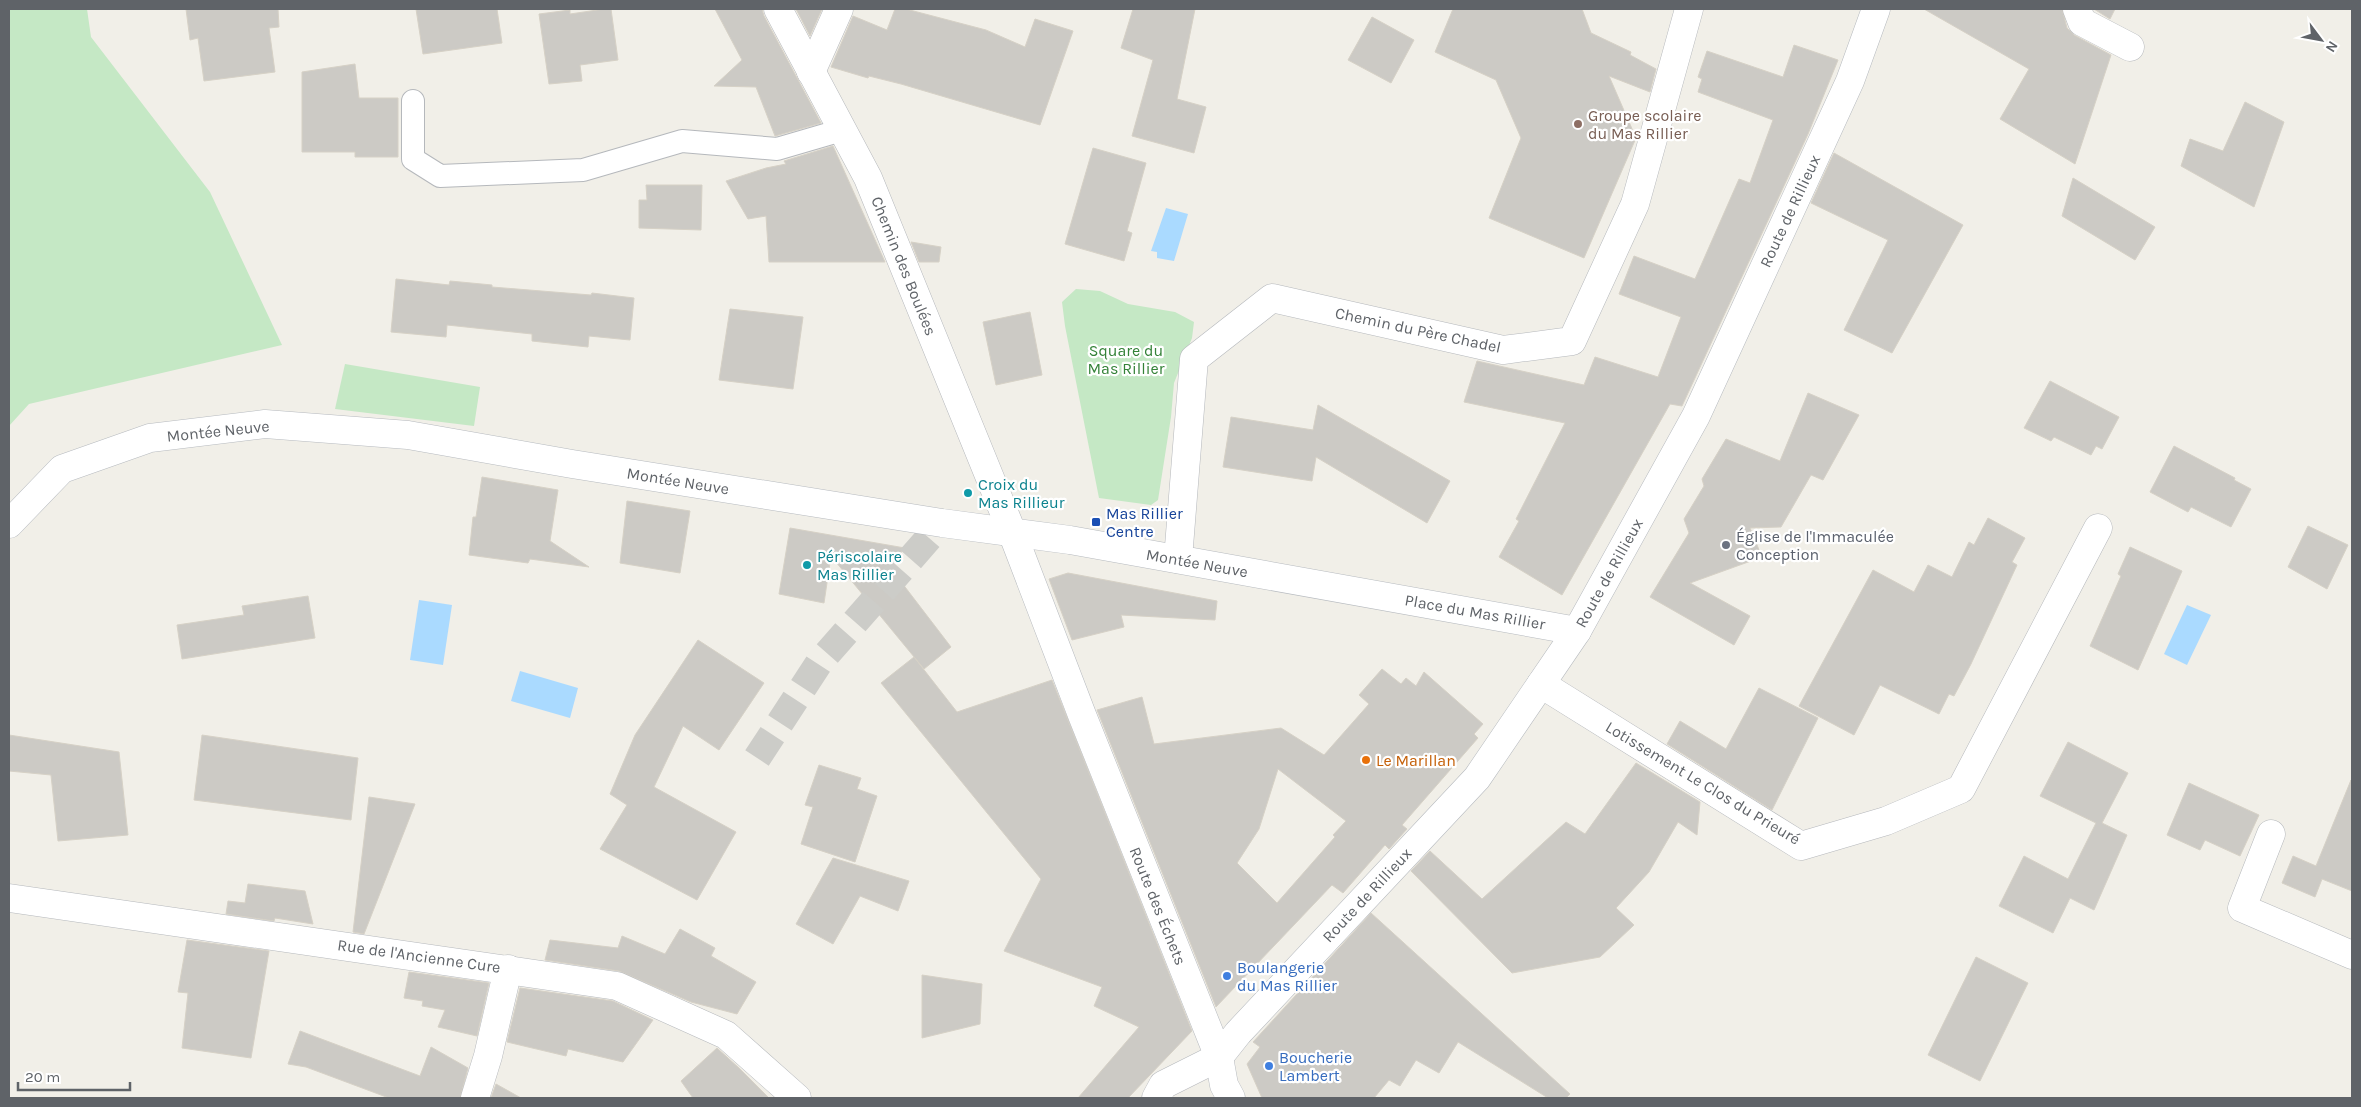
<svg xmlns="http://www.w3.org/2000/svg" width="2361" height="1107" font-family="Karla,sans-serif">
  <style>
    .green { fill: #c5e8c5 }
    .water { fill: #aadaff }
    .building { fill: #cccac5; stroke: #d6d1c6; fill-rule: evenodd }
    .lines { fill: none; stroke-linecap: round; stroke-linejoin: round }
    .street-tunnel { stroke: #ccccc8; stroke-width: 28; stroke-dasharray: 28 14; stroke-linecap: butt }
    .lane-casing { stroke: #b5b8bc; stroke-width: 24 }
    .street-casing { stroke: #b5b8bc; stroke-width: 29 }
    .secondary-casing { stroke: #b6babf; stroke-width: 29 }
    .lane { stroke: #fff; stroke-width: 22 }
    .street { stroke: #fff; stroke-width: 28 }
    .secondary { stroke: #fff; stroke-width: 28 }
    .education-dot { fill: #8d6e63; stroke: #fff; stroke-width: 2 }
    .culture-dot { fill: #0f9aa8; stroke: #fff; stroke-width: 2 }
    .transit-dot { fill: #1a4fb4; stroke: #fff; stroke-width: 2 }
    .worship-dot { fill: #6b7280; stroke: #fff; stroke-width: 2 }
    .food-dot { fill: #e8710a; stroke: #fff; stroke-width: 2 }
    .shop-dot { fill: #3f7fe0; stroke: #fff; stroke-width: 2 }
    .labels { text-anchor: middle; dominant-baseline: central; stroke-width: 4.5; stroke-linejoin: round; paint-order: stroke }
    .education-label { font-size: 16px; fill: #785e54; stroke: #fff; text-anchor: start }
    .street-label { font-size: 16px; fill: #5f6368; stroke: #fff }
    .park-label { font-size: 16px; fill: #348238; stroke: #fff }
    .culture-label { font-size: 16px; fill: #0d838f; stroke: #fff; text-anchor: start }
    .transit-label { font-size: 16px; fill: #164399; stroke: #fff; text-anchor: start }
    .worship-label { font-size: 16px; fill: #5b616d; stroke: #fff; text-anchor: start }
    .food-label { font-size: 16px; fill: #c56008; stroke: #fff; text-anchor: start }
    .shop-label { font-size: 16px; fill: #366cbe; stroke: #fff; text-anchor: start }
  </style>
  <rect width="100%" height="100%" fill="#f1efe8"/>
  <g class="green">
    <polygon points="9,9 87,9 91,37 210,192 282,345 29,404 9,426"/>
    <polygon points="1076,289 1100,291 1128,304 1175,312 1194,322 1192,338 1174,383 1171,417 1158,500 1151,505 1099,498 1065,326 1062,302"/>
    <polygon points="345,364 480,387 474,426 335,409"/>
  </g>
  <g class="water">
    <polygon points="1166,208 1188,214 1174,261 1157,258 1157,252 1151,251"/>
    <polygon points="419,600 452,605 443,665 410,660"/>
    <polygon points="2187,605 2211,615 2187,665 2164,654"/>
    <polygon points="520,671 578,688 570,718 511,701"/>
  </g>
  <g class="building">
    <polygon points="186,9 278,9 279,27 269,28 275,72 204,81 198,38 190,40"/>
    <polygon points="416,9 497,9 502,43 423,54"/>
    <polygon points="604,9 611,9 618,60 580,65 582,81 549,84 539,14 570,10 570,14"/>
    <polygon points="715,9 762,9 764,16 821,123 775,136 756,87 714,86 742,60"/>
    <polygon points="796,9 822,9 810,36"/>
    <polygon points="895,9 906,9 986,30 1025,47 1035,19 1073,31 1040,125 901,84 869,76 868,78 831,67 853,16 887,30"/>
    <polygon points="1133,9 1195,9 1177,99 1206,107 1194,153 1132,136 1153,60 1121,48"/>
    <polygon points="1453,9 1582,9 1591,33 1631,52 1630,55 1656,69 1650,92 1609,76 1636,138 1584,258 1489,218 1521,138 1496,80 1435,52"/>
    <polygon points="1924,9 2062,9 2067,28 2074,35 2111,55 2075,164 2000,119 2029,69"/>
    <polygon points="2094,9 2115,9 2110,19"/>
    <polygon points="1372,17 1414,40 1391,83 1348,60"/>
    <polygon points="1794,45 1838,60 1808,134 1682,406 1670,404 1562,595 1499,557 1519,521 1516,519 1565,423 1464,402 1477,361 1584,385 1595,357 1658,377 1681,317 1619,294 1634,256 1695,279 1739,179 1750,183 1773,120 1698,92 1702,79 1698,77 1707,51 1783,77"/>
    <polygon points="355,64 359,98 398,98 398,157 355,157 355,152 302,152 302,72"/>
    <polygon points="2245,102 2284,122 2254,207 2181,166 2190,139 2223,151"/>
    <polygon points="833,146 885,262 769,262 766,216 748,219 726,181 766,168 786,164 784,161"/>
    <polygon points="1093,148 1146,163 1127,231 1132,233 1124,261 1065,244"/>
    <polygon points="1834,153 1963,225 1892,353 1844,330 1888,240 1811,203"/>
    <polygon points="2073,178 2155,227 2135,260 2062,216"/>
    <polygon points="646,185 702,185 701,230 639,228 639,200 647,200"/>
    <polygon points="911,242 941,247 939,262 919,262"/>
    <polygon points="396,279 449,285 450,281 492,285 492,287 591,295 592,293 634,298 630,340 589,336 588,347 532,341 532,334 447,325 446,337 391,332"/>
    <polygon points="730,309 803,317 793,389 719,380"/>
    <polygon points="1030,312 1042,375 996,385 983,322"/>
    <polygon points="2050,381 2119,417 2102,449 2096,446 2091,455 2054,437 2051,441 2024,428"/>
    <polygon points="1808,393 1859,415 1823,480 1811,475 1781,527 1750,528 1762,557 1690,583 1750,616 1734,645 1650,597 1689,533 1684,519 1704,486 1702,479 1726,439 1780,461"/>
    <polygon points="1318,405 1450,481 1427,523 1316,457 1312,481 1223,467 1231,417 1313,430"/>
    <polygon points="2174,446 2235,478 2234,480 2251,489 2231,527 2191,507 2188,512 2150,492"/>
    <polygon points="482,477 558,490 550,541 589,567 530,559 528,563 469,555 473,517 476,517"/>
    <polygon points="627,501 690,511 680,573 620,563"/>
    <polygon points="1988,518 2025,538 2012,562 2017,565 1971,664 1954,696 1949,694 1939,714 1880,685 1854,735 1799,706 1873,570 1914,592 1928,565 1952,577 1969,542 1974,545"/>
    <polygon points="2308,526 2348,545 2327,589 2288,567"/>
    <polygon points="790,528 905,548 889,566 951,647 924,669 831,556 824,603 779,594"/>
    <polygon points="2130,547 2182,571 2138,670 2090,646 2121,576 2118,574"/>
    <polygon points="1068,573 1217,601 1215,620 1121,615 1124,627 1072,640 1049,579"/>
    <polygon points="308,596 315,638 182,659 177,625 244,615 242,606"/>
    <polygon points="698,640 764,683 719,750 683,726 654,787 736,832 697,900 600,849 627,805 610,794 635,735"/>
    <polygon points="914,657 957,712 1052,680 1192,1031 1128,1098 1078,1098 1139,1027 1094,1006 1102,987 1004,951 1041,879 881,683"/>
    <path d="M1382,669l19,15 5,-6 10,8 8,-14 59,52 -9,10 4,4 -76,87 5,4 -18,20 -4,-4 -42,48 -11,-8 -116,122 -119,-297 45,-13 12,47 127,-16 43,27 45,-51 -10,-9zM1278,769l68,52 -13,14 2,2 -58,66 -40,-40 22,-34z"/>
    <polygon points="1759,688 1818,718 1772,810 1667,744 1680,721 1726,749"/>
    <polygon points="9,735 119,752 128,835 58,841 51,775 9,771"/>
    <polygon points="202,735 358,758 351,820 194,800"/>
    <polygon points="2068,742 2128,773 2102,823 2127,835 2094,910 2070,898 2053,933 1999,906 2024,856 2068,879 2096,823 2040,796"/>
    <polygon points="1636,763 1700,802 1697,835 1678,822 1649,872 1616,908 1634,925 1600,957 1512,973 1411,871 1430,851 1482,899 1566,822 1585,834"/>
    <polygon points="819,765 861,778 857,789 877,796 855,862 801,844 813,807 805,805"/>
    <polygon points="2351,780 2352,891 2322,879 2315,897 2282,883 2293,856 2316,866"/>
    <polygon points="2189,783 2259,815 2240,856 2205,840 2200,850 2167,835"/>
    <polygon points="369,797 415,804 364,934 353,932"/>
    <polygon points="833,858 909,881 898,911 860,896 833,944 796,924"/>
    <polygon points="248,884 305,891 313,924 275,918 274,921 226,914 228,901 245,903"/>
    <polygon points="1371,913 1570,1094 1566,1098 1548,1098 1458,1042 1439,1073 1416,1060 1400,1086 1389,1080 1374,1098 1262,1098 1247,1064 1260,1047 1253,1042"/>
    <polygon points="680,929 715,948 711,956 756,982 737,1014 691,1002 619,971 545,960 550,940 618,948 622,936 665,954"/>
    <polygon points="187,940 269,951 251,1058 182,1048 188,993 178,992"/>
    <polygon points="1976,957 2028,983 1980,1081 1928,1055"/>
    <polygon points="409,972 489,983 477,1036 438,1027 445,1010 422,1006 423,1001 404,998"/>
    <polygon points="922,975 982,984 980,1024 922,1038"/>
    <polygon points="520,988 613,1001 653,1020 623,1062 568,1049 566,1056 507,1042"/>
    <polygon points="300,1031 420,1076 431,1047 468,1068 460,1098 389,1098 306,1067 288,1064"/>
    <polygon points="717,1048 739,1068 769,1098 693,1098 681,1081"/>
    <polygon points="496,1084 521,1098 491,1098"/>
  </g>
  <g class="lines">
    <polyline class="street-tunnel" points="757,758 819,663 942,523"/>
    <defs>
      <polyline id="lane" points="413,101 413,159 440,176 583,170 682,141 777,149 842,130"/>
      <g id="street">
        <polyline points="778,9 868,178 1012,532"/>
        <polyline points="2077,9 2082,22 2130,47"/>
        <polyline points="811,72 839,9"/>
        <polyline points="1178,559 1194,359 1272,298 1503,350 1572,341 1635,204 1689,9"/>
        <polyline points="1541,684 1801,846 1886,821 1961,789 2098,528"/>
        <polyline points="2271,834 2242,908 2352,955"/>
        <polyline points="9,898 617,986 726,1035 797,1098"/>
        <polyline points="475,1098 488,1056 508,969"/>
        <polyline points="1156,1098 1163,1085 1219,1057"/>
      </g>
      <g id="secondary">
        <polyline points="9,524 62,469 150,438 265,424 408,435 572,464 942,523 1070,540 1577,631"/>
        <polyline points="1012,532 1082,715 1219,1057 1224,1085 1231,1098"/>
        <polyline points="1219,1057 1238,1033 1477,778 1577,631 1696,416 1850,81 1876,9"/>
      </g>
    </defs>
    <use href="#lane" class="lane-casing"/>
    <use href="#street" class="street-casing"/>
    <use href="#secondary" class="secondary-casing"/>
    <use href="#lane" class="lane"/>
    <use href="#street" class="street"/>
    <use href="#secondary" class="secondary"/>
  </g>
  <circle class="education-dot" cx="1578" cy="124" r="5"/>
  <g class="culture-dot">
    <circle cx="968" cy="493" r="5"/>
    <circle cx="807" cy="565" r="5"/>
  </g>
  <rect class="transit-dot" x="1091" y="517" width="10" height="10" rx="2.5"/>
  <circle class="worship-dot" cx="1726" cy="545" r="5"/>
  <circle class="food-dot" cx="1366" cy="760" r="5"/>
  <g class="shop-dot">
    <circle cx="1227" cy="976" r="5"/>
    <circle cx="1269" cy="1066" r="5"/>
  </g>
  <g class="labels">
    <g class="education-label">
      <text x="1588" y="115">Groupe scolaire<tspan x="1588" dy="18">du Mas Rillier</tspan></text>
    </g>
    <g class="street-label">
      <text transform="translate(1790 211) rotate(-65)">Route de Rillieux</text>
      <text transform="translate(904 266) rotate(68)">Chemin des Boulées</text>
      <text transform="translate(1418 330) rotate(12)">Chemin du Père Chadel</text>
      <text transform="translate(218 431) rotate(-6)">Montée Neuve</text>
      <text transform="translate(678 481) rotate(9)">Montée Neuve</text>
      <text transform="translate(1197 563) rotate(10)">Montée Neuve</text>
      <text transform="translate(1609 573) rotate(-61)">Route de Rillieux</text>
      <text transform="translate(1475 612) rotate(10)">Place du Mas Rillier</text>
      <text transform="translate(1703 783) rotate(31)">Lotissement Le Clos du Prieuré</text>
      <text transform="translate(1367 895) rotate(-47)">Route de Rillieux</text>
      <text transform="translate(1158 906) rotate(68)">Route des Échets</text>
      <text transform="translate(419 956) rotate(8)">Rue de l'Ancienne Cure</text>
    </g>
    <g class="park-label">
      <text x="1126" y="350">Square du<tspan x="1126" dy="18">Mas Rillier</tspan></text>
    </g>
    <g class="culture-label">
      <text x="978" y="484">Croix du<tspan x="978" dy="18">Mas Rillieur</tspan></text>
      <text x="817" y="556">Périscolaire<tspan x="817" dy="18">Mas Rillier</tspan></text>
    </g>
    <g class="transit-label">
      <text x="1106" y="513">Mas Rillier<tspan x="1106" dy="18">Centre</tspan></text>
    </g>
    <g class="worship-label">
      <text x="1736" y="536">Église de l'Immaculée<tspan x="1736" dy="18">Conception</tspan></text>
    </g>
    <g class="food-label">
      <text x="1376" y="760">Le Marillan</text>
    </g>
    <g class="shop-label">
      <text x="1237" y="967">Boulangerie<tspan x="1237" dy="18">du Mas Rillier</tspan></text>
      <text x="1279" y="1057">Boucherie<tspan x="1279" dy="18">Lambert</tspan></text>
    </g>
  </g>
  <rect width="2361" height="1107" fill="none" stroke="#5f6368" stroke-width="20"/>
  <g transform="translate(2321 40) rotate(122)" stroke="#ffffff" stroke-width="4" paint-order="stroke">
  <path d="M0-4L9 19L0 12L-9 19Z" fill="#5f6368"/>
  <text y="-8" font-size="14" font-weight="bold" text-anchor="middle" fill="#5f6368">N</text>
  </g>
  <path d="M18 1082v8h112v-8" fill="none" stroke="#5f6368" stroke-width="2.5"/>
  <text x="25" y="1082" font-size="15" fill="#5f6368" stroke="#ffffff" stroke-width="4" paint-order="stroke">20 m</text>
</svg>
